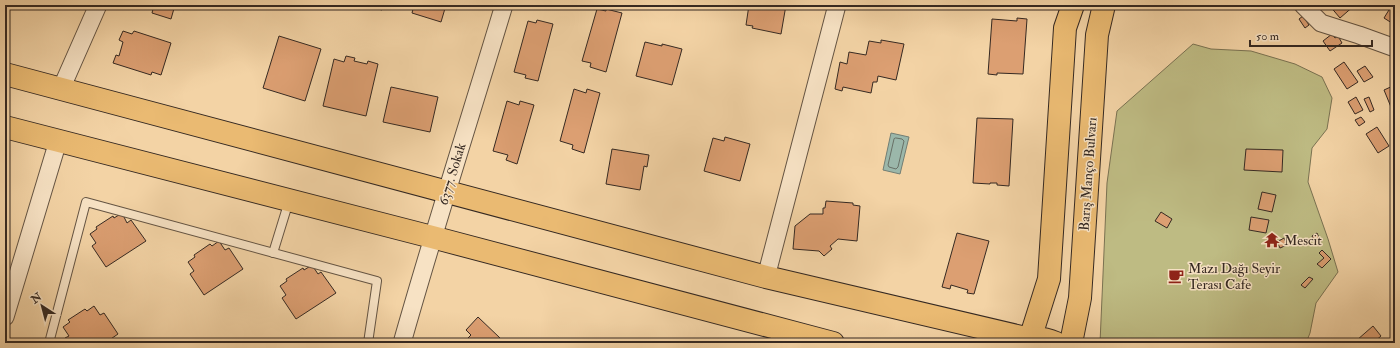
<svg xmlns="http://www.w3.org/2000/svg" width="1400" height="348" font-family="'IM FELL Double Pica',serif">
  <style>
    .green { fill: #bebb83; stroke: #7a7252 }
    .water { fill: #9bb7aa; stroke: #727e74 }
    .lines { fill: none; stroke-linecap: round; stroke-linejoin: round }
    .shore { stroke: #687066; stroke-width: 1 }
    .building { fill: #dc9f72; stroke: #352922 }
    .lane-casing { stroke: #645443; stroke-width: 10 }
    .street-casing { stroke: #645443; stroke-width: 19 }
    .primary-casing { stroke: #352922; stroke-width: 24 }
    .lane { stroke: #f7e2c4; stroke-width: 8 }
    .street { stroke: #f7e2c4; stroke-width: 17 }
    .primary { stroke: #eaba72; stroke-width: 22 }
    .labels { text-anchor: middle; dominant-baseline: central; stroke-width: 3; stroke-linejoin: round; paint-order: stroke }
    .street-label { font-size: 14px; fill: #352922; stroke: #f7e2c4 }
    .poi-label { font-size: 14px; fill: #352922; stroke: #f7e2c4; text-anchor: start }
  </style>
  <rect width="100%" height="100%" fill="#f3d3a5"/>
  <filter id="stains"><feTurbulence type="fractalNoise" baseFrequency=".005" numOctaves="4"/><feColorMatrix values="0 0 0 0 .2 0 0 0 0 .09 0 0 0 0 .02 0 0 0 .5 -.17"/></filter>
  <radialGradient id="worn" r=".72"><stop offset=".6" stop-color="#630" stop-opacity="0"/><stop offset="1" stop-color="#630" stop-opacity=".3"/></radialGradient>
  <polygon class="green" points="1193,44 1211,49 1251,51 1295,64 1322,77 1332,98 1327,129 1312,148 1308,182 1328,239 1338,272 1316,303 1310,333 1306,343 1100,343 1107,183 1117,111"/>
  <polygon class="water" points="891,133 909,137 900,174 883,170"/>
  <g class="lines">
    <polygon class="shore" points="896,138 902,139 904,141 898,167 896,169 889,167 888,165 894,139"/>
  </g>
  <g class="building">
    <polygon points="137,5 175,5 171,19 152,13 153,9"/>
    <polygon points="363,5 384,5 382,10"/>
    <polygon points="414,5 446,5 441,22 412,13"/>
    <polygon points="749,5 786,5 781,34 752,28 753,26 746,25"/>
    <polygon points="1329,5 1355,5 1340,18"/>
    <polygon points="1392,5 1395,5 1395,25 1384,18"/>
    <polygon points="597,9 606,11 606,9 622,13 606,72 590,67 591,63 582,61"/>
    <polygon points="1303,16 1309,25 1305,28 1299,19"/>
    <polygon points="1017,18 1027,19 1023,74 997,73 997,75 988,74 992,19 1017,21"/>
    <polygon points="537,20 553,24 538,81 525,78 526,75 514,72 528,21 536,23"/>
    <polygon points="123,31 132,34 134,31 171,43 161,75 152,72 151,75 113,63 116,55 119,56 123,42 119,40"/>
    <polygon points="1332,34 1335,38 1338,36 1342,43 1330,51 1323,41"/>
    <polygon points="279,36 321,49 305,101 263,88"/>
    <polygon points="881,40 904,44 896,80 878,76 877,82 873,82 871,93 843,87 842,91 835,89 840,62 847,64 849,52 866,55 869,41 881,43"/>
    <polygon points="645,42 662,46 662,44 682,49 672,85 636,76"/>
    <polygon points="346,56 355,58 354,61 367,64 368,61 378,64 366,116 323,106 334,59 344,62"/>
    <polygon points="1344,62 1358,82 1347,89 1334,69"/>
    <polygon points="1365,66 1373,77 1364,82 1357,71"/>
    <polygon points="1395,85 1395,112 1393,112 1384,90"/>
    <polygon points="391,87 438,97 430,132 383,122"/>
    <polygon points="574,89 586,93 587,89 600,93 584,153 572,149 573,145 560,141"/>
    <polygon points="1356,97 1363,110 1355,114 1348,102"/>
    <polygon points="1369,97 1374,110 1370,112 1364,99"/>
    <polygon points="507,101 519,105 520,101 534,105 517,164 506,160 508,155 493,151"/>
    <polygon points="1361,117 1365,122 1359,126 1355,120"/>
    <polygon points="977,118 1013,119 1009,186 997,185 997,183 990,183 990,184 973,183"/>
    <polygon points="1377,127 1389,146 1378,153 1366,134"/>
    <polygon points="725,137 750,144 740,181 704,171 713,138 724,141"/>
    <polygon points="612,149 649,155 647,167 644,166 640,190 606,184"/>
    <polygon points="1246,149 1283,150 1282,172 1244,170"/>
    <polygon points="1262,192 1276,195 1272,212 1258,209"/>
    <polygon points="826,201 853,203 853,205 860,206 857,241 838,239 830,246 832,249 824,256 819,251 793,249 795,226 810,214 823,214 823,208 825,208"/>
    <polygon points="1161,212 1172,219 1167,228 1155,221"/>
    <polygon points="122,213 127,223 131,220 146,241 106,267 92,246 96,243 90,234 97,229 96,227 113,216 114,218"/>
    <polygon points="1251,217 1269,220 1266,233 1249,230"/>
    <polygon points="957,233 989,241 974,294 967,293 968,290 951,285 950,289 942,287"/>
    <polygon points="1317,233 1321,242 1316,244 1312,236"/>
    <polygon points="1284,238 1287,245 1280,248 1277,242"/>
    <polygon points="219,241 225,250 229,248 243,269 204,295 190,274 194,271 188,262 195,257 194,255 210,244 212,246"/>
    <polygon points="1322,250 1331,259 1322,268 1317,264 1324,258 1319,253"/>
    <polygon points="312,265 318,274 321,272 336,293 296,319 282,298 286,295 280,286 287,281 286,279 303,268 304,270"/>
    <polygon points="1309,277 1313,279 1305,288 1301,285"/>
    <polygon points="94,306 100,315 104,313 118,334 105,343 68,343 65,338 69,336 63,327 70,322 68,320 85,309 87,311"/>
    <polygon points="478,317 500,338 496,343 463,343 471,335 466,330"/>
    <polygon points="1373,326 1381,336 1373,343 1359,343 1357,340"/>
  </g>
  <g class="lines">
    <defs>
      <g id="lane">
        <polyline points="273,253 289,201"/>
        <polyline points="49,343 86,202 377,281 368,343"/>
      </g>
      <g id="street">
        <polyline points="1303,5 1321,23 1359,35 1395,48"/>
        <polyline points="61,89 98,5"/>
        <polyline points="766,277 837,5"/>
        <polyline points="5,317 58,141"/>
        <path d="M402,343c32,-113 68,-225 102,-338"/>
      </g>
      <g id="primary">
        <polyline points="5,74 766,277 1030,339 1049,279 1065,28 1073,5"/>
        <polyline points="5,127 432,237 833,343"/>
        <path d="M1021,343c11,-7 23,-5 35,0"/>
        <polyline points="1071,343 1080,298 1097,35 1104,5"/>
      </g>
    </defs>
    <use href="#lane" class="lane-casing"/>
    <use href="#street" class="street-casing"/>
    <use href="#primary" class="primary-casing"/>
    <use href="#lane" class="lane"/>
    <use href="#street" class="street"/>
    <use href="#primary" class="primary"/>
  </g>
  <defs>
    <symbol id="temple-bare" viewBox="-9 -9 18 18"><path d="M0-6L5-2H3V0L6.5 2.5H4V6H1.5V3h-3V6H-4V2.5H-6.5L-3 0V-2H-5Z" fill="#8f2418" stroke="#f7e2c4" stroke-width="2.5" paint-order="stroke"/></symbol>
    <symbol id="cafe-bare" viewBox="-9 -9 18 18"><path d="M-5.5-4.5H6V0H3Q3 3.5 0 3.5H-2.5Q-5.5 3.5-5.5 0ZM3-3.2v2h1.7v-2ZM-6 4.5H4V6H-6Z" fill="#8f2418" stroke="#f7e2c4" stroke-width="2.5" paint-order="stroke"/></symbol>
  </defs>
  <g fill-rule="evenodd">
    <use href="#temple-bare" x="1261" y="229" width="22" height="22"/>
    <use href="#cafe-bare" x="1165" y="265" width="22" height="22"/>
  </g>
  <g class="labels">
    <g class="street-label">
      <text transform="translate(452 174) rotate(-73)">6377. Sokak</text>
      <text transform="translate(1088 174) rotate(-86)">Barış Manço Bulvarı</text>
    </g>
    <g class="poi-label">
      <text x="1284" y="240">Mescit</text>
      <text x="1188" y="268">Mazı Dağı Seyir<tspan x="1188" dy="16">Terası Cafe</tspan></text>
    </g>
  </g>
  <rect width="1400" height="348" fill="none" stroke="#f3d3a5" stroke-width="20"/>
  <rect x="6" y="6" width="1388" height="336" fill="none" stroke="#352922" stroke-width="2"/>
  <rect x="10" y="10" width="1380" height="328" fill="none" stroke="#352922"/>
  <g transform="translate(42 306) rotate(324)" stroke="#f7e2c4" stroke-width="3" paint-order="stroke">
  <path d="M0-3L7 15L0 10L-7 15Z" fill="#352922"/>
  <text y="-6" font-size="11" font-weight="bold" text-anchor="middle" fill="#352922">N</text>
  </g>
  <path d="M1250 40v6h122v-6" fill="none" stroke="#352922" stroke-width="2"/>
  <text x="1256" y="40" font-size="12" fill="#352922" stroke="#f7e2c4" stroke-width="3" paint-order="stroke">50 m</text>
  <rect width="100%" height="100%" filter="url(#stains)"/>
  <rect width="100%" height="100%" fill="url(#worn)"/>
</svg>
